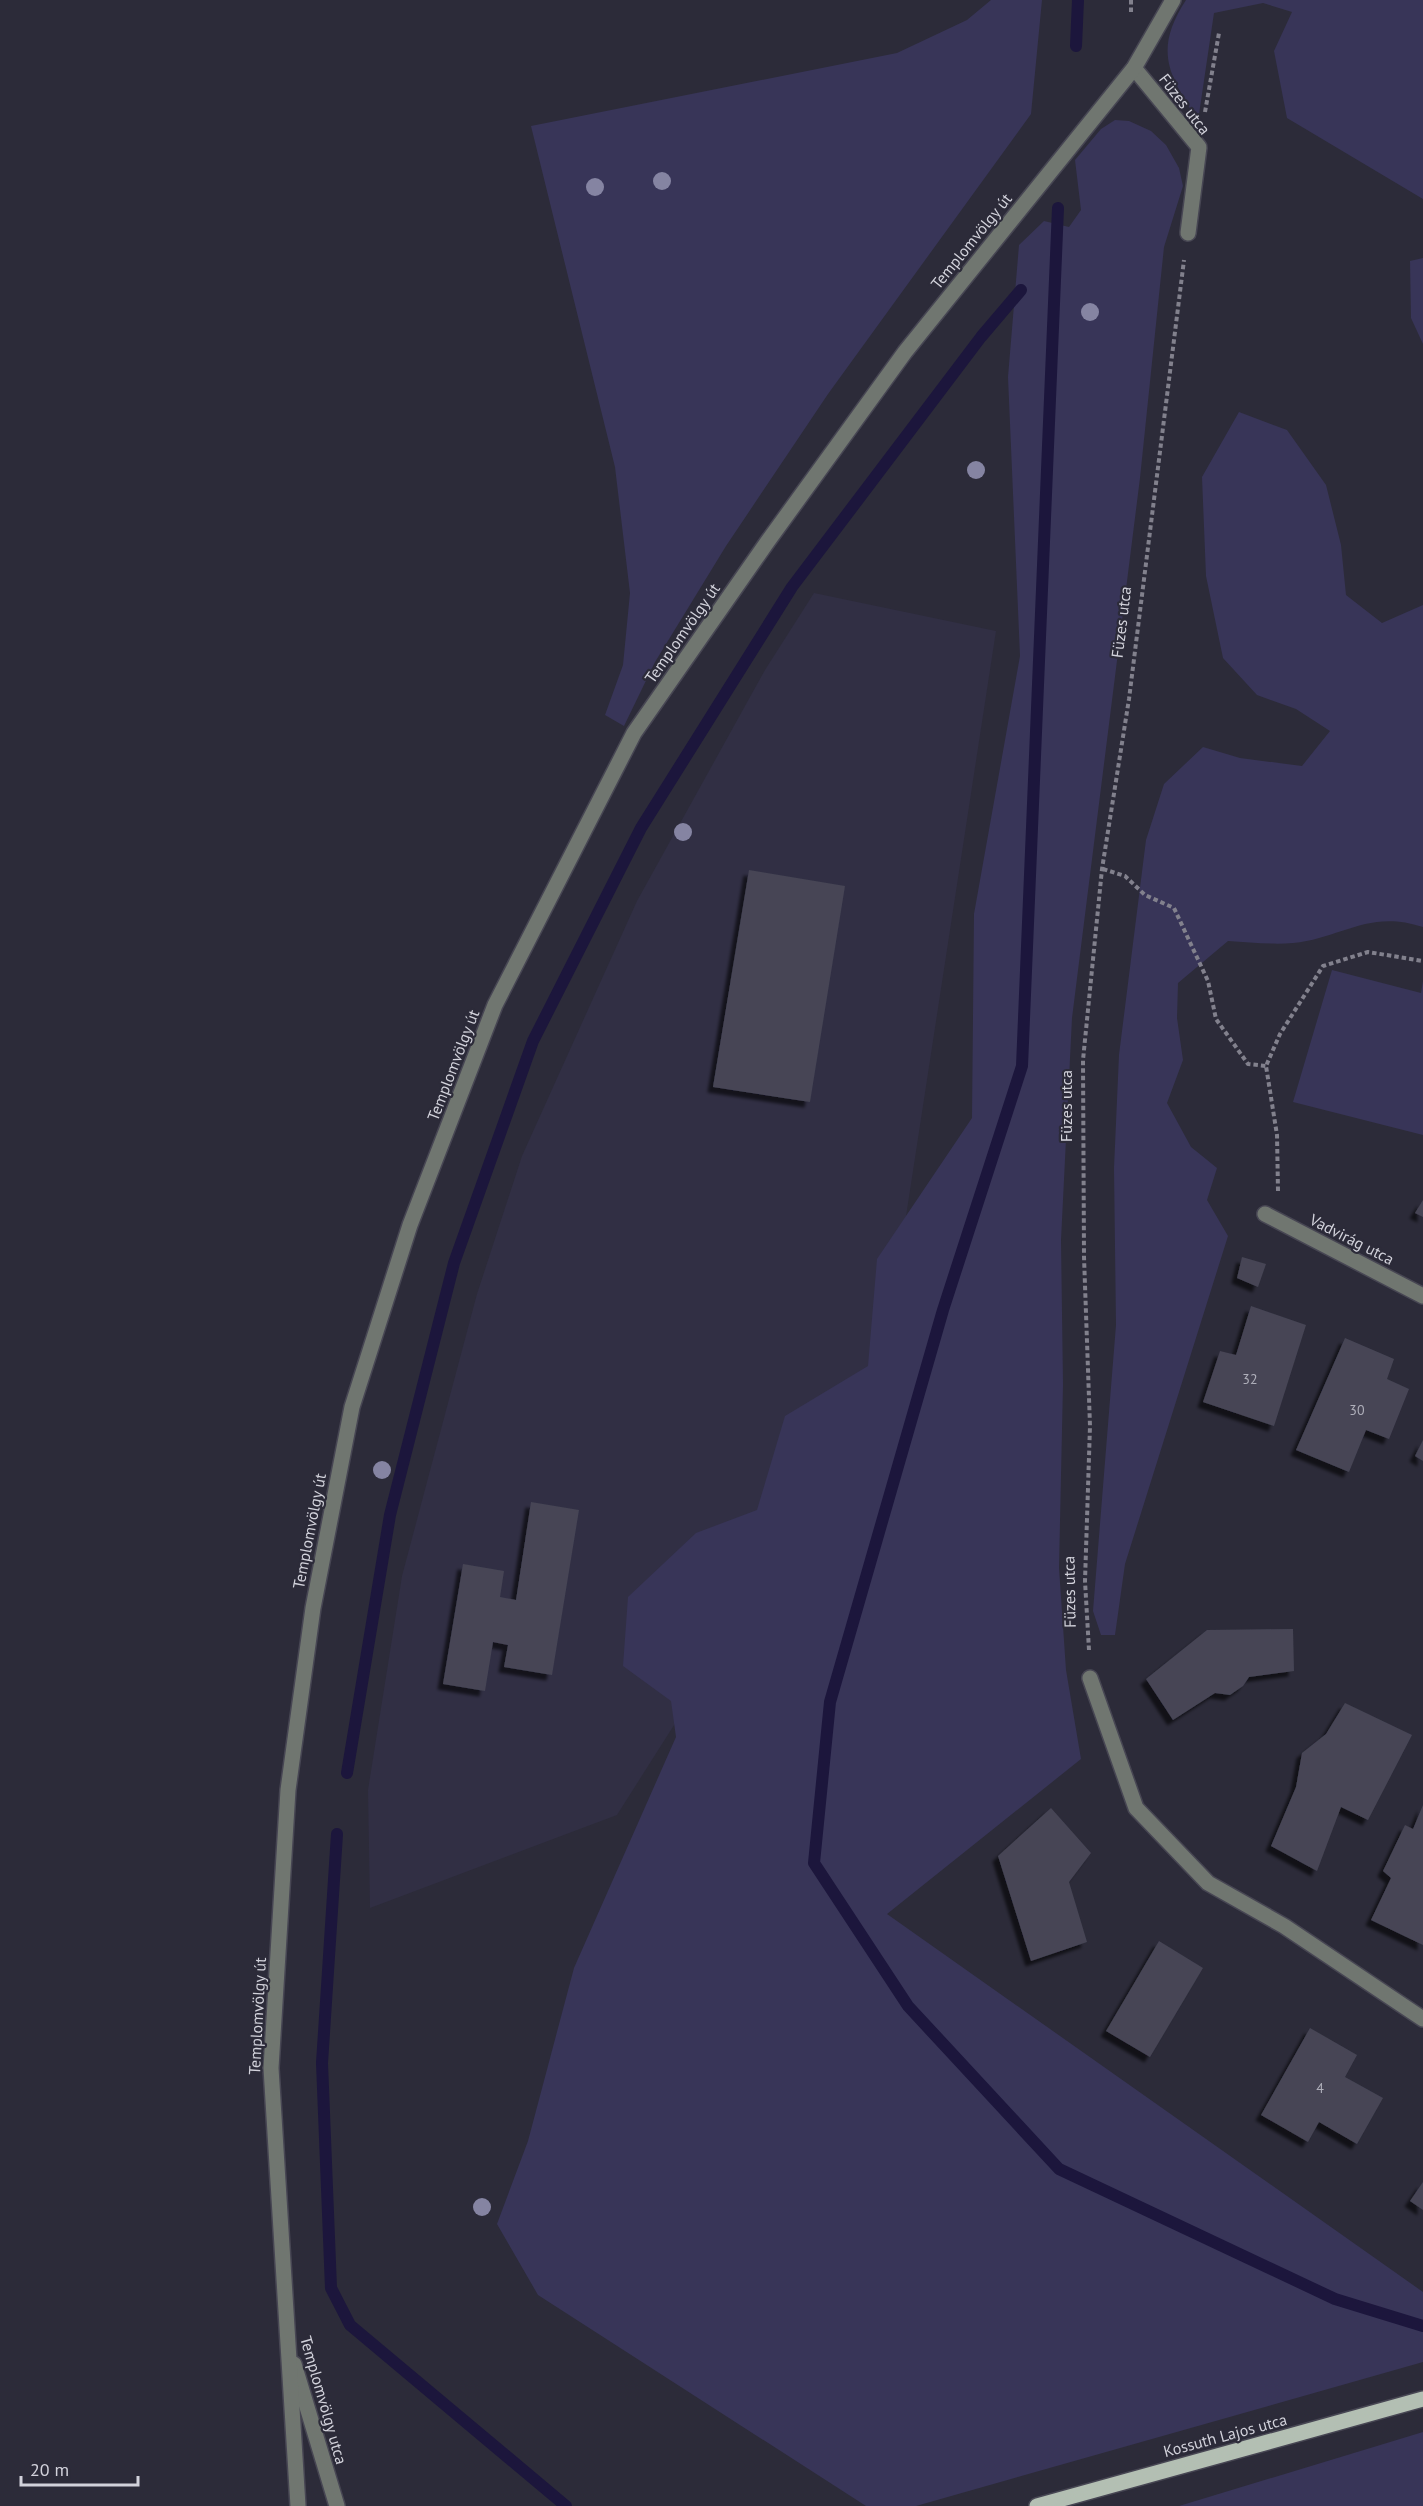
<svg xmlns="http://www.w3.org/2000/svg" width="1423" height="2506" font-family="'PT Sans',sans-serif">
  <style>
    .built { fill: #312f44 }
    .green { fill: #383558 }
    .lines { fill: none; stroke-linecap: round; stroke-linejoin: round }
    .stream { stroke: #1c163c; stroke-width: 12 }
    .building { fill: #464555; filter: url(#shadow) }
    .minor-casing { stroke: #474653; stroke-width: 18 }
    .major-casing { stroke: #474653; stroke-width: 18 }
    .path { stroke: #82818d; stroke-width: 4; stroke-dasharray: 4.5 3; stroke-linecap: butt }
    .minor { stroke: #707670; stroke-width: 15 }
    .major { stroke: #b3bfb3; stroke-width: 15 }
    .tree { fill: #8584a2 }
    .labels { text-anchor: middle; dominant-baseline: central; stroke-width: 4.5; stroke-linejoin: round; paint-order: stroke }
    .number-label { font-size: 14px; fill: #afafba }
    .street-label { font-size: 16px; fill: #d2d2db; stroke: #2c2b39 }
  </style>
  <defs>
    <filter id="shadow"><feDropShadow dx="-5.5" dy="5.5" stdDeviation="1.5" flood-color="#0009"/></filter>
  </defs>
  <rect width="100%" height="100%" fill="#2c2b39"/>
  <polygon class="built" points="814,593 996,631 877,1405 617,1815 370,1908 368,1790 402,1576 477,1294 522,1156 637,901 765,670"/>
  <g class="green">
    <polygon points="991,0 1042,0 1031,114 828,394 726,546 655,662 624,726 605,715 623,665 630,593 615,467 531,126 897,53 967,20"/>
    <path d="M1186,0h237v199l-136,-81 -13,-67 18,-39 -29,-9 -49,10 -16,108c-29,-46 -45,-70 -12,-121z"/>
    <polygon points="1115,120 1129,121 1151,131 1166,145 1179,168 1183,186 1164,247 1140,478 1072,1018 1061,1240 1063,1384 1059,1568 1066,1670 1081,1759 887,1914 1423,2292 1423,2362 916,2506 866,2506 538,2295 497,2224 528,2141 574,1968 676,1737 671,1701 623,1666 628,1597 696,1533 757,1510 785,1416 868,1366 877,1259 972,1118 974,914 1020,656 1008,377 1019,245 1044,221 1069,227 1081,210 1075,160 1101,129"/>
    <polygon points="1423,258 1423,344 1411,318 1410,261"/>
    <path d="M1239,412l48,18 39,55 15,60 5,50 36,28 41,-18v322c-54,-18 -81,11 -130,16 -21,2 -44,-1 -65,-2l-50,42 -1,35 6,42 -16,43 24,44 26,21 -10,32 21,36 -103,328 -10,71h-14l-8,-24 23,-286 -2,-157 5,-113 27,-215 18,-56 39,-37 37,11 62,8 28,-35 -34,-22 -39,-14 -34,-37 -17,-82 -4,-99z"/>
    <polygon points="1332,970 1421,993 1423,981 1423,1135 1293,1102"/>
    <polygon points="1423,2432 1423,2506 1179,2506"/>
  </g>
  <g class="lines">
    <g class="stream">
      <polyline points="1076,46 1078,0"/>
      <polyline points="1058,208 1022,1066 943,1310 830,1702 814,1863 908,2006 1059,2169 1335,2299 1423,2326"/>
      <polyline points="347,1773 390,1515 454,1263 533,1041 641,828 792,587 981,337 1021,290"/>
      <polyline points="337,1834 322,2063 331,2288 350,2325 566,2506"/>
    </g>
  </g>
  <g class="building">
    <polygon points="749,870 845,886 810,1102 713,1087"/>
    <polygon points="1423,1200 1423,1217 1415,1213"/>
    <polygon points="1242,1257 1266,1264 1258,1287 1237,1278"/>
    <polygon points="1251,1306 1306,1325 1274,1426 1203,1402 1220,1351 1236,1355"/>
    <polygon points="1345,1338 1394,1359 1387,1379 1409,1389 1389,1439 1366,1430 1349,1472 1296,1450"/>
    <polygon points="1423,1440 1423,1461 1415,1456"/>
    <polygon points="531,1502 579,1510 552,1675 504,1667 508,1645 493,1642 485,1691 443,1684 463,1564 504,1571 500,1597 516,1600"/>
    <polygon points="1293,1629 1294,1671 1249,1677 1243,1686 1230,1695 1215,1693 1173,1720 1146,1679 1207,1630"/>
    <polygon points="1345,1703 1412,1735 1368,1820 1341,1807 1317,1871 1271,1846 1296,1787 1302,1753 1326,1734"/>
    <polygon points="1423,1805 1423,1945 1371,1920 1391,1878 1383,1871 1405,1825 1413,1829"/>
    <polygon points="1051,1808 1091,1853 1069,1882 1087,1942 1031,1961 998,1856"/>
    <polygon points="1159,1941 1203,1968 1150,2057 1106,2031"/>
    <polygon points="1310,2028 1357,2055 1345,2077 1383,2098 1357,2144 1319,2122 1308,2142 1261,2115"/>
    <polygon points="1423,2182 1423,2210 1410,2201"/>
  </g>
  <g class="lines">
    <defs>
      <g id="minor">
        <polyline points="1134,68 1199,147 1188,233"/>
        <polyline points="1265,1214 1423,1296"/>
        <polyline points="1090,1678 1136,1808 1208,1883 1284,1926 1423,2019"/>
        <polyline points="294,2364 337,2506"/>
        <polyline points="298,2506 271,2068 288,1790 313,1608 352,1407 410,1225 495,1005 634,733 768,541 905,352 1134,68 1173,0"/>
      </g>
      <polyline id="major" points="1037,2506 1423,2399"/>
    </defs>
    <use href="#minor" class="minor-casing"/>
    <use href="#major" class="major-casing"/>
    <g class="path">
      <polyline points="1131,0 1131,13"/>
      <polyline points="1205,112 1219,33"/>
      <polyline points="1103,869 1125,876 1145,895 1174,908 1208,981 1216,1019 1248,1064 1266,1066"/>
      <polyline points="1278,1191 1277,1135 1266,1066 1280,1034 1323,966 1368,952 1423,961"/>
      <polyline points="1089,1650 1085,1581 1090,1426 1084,1257 1083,1060 1102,869 1129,699 1184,260"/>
    </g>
    <use href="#minor" class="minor"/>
    <use href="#major" class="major"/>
  </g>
  <g class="tree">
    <circle cx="662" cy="181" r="9"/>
    <circle cx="595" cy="187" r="9"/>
    <circle cx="1090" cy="312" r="9"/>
    <circle cx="976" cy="470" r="9"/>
    <circle cx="683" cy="832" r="9"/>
    <circle cx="382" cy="1470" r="9"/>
    <circle cx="482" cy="2207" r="9"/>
  </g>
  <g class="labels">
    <g class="number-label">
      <text x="1250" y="1379">32</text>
      <text x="1357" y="1410">30</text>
      <text x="1320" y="2088">4</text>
    </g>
    <g class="street-label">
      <text transform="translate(1185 104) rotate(52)">Füzes utca</text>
      <text transform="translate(971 241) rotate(-51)">Templomvölgy út</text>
      <text transform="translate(1121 622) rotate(-83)">Füzes utca</text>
      <text transform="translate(682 633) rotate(-55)">Templomvölgy út</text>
      <text transform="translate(453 1065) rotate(-69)">Templomvölgy út</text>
      <text transform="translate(1066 1106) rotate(-90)">Füzes utca</text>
      <text transform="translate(1352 1239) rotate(27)">Vadvirág utca</text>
      <text transform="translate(309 1531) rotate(-79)">Templomvölgy út</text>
      <text transform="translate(1069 1592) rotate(-91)">Füzes utca</text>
      <text transform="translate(257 2016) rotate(-87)">Templomvölgy út</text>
      <text transform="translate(324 2400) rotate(74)">Templomvölgy utca</text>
      <text transform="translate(1225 2435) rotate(-15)">Kossuth Lajos utca</text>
    </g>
  </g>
  <path d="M21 2476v9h117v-9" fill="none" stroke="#d2d2db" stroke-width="3"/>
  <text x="30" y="2476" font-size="18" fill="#d2d2db" stroke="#2c2b39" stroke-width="4.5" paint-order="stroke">20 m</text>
</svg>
